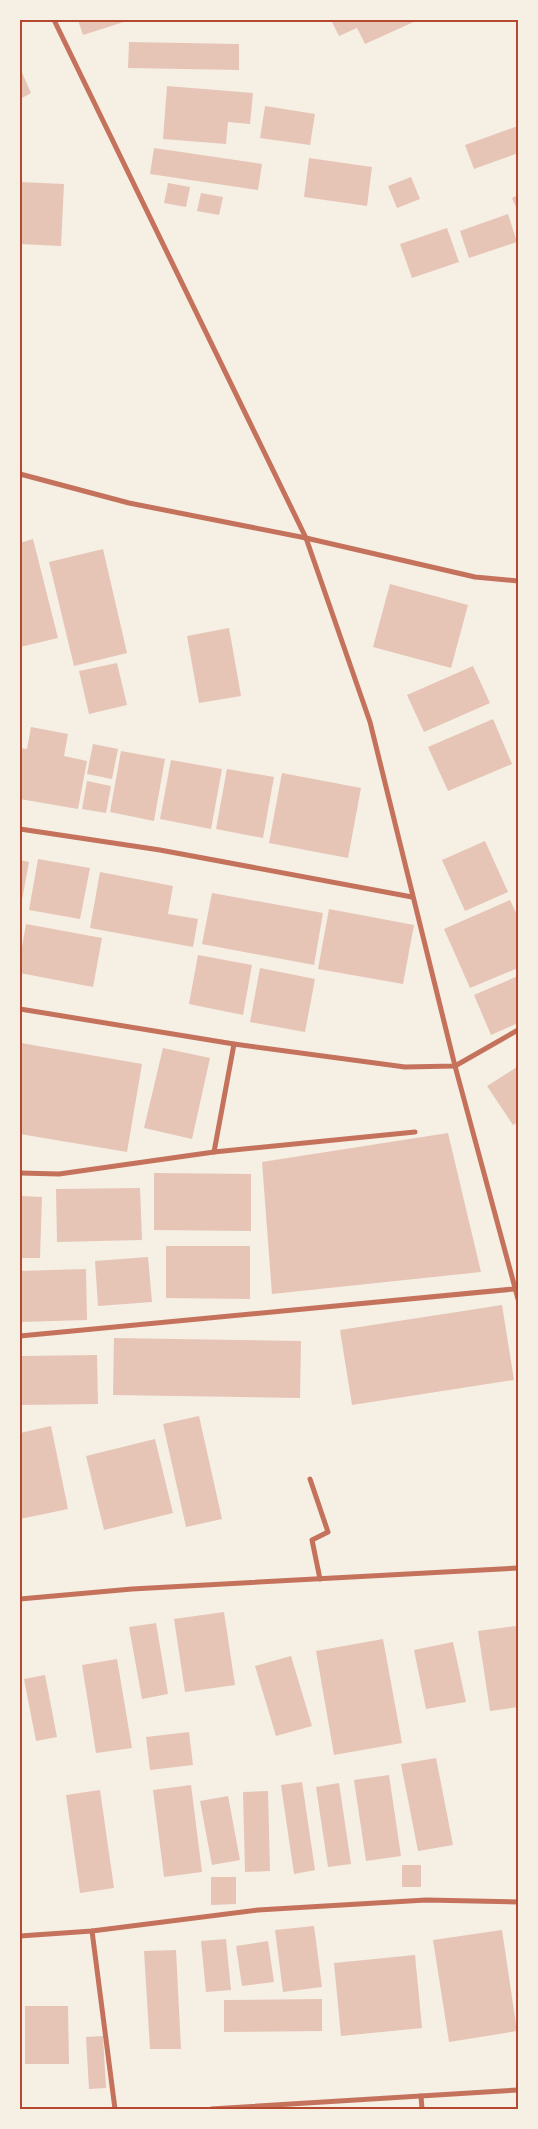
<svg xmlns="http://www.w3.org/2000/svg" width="538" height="2129" font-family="Arial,sans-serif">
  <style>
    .building { fill: #e6c5b7 }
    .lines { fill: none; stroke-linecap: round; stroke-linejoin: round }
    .minor { stroke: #c5725c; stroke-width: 5 }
    .neatline { fill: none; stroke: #b5482f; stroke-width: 2 }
  </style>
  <rect width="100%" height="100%" fill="#f6efe4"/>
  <g class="building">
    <polygon points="78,20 130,20 83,35"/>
    <polygon points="331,20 418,20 365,44 357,28 339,36"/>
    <polygon points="129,42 239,44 239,70 128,68"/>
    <polygon points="20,68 31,93 20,99"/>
    <polygon points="167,86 253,93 250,124 228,122 226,144 163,139"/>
    <polygon points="265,106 315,114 310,145 260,138"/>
    <polygon points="518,126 518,153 474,169 465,145"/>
    <polygon points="154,148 262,164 258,190 150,174"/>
    <polygon points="309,158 372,167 367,206 304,197"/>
    <polygon points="411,177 420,199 397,208 388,186"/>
    <polygon points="20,182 64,184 61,246 20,244"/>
    <polygon points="168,183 190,187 186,207 164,203"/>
    <polygon points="201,193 223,197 219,215 197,211"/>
    <polygon points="518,195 518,212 512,198"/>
    <polygon points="508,214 517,242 469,258 460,231"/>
    <polygon points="447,228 459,262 412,278 400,244"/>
    <polygon points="33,539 58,638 20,647 20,543"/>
    <polygon points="103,549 127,653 74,666 49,562"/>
    <polygon points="390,584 468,605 451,668 373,647"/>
    <polygon points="229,628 241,696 199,703 187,636"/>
    <polygon points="117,663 127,705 89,714 79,671"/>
    <polygon points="473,666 490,703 424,732 407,695"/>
    <polygon points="493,719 512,764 448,791 428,747"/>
    <polygon points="31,727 68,734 64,756 87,761 78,809 20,799 20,748 27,749"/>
    <polygon points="93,744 118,749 112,779 87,774"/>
    <polygon points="121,751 165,759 154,821 110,812"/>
    <polygon points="171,760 222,769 211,829 160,819"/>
    <polygon points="227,769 274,777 263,838 216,829"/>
    <polygon points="282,773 361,788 348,858 269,843"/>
    <polygon points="87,781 111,786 106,813 82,809"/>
    <polygon points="485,841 508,892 465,911 442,860"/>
    <polygon points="38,859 90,868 80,919 29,910"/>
    <polygon points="20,860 29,862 21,905 20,904"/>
    <polygon points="100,872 173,886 168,914 198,919 193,947 90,928"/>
    <polygon points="212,893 323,913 314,965 202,944"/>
    <polygon points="510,900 518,917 518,968 470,988 444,929"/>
    <polygon points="329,909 414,925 403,984 318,969"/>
    <polygon points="26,924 102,938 93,987 20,973 20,958"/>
    <polygon points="198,955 252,965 243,1015 189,1004"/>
    <polygon points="260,968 315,979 305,1032 250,1022"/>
    <polygon points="518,976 518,1023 491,1035 474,995"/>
    <polygon points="21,1043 142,1064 127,1152 20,1134"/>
    <polygon points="163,1048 210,1058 192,1139 144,1128"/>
    <polygon points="517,1067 518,1122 513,1125 487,1086"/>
    <polygon points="448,1133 481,1272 272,1294 262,1162"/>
    <polygon points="154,1173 251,1174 251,1231 154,1230"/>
    <polygon points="140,1188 142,1240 57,1242 56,1189"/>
    <polygon points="20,1196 42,1197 40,1258 20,1258"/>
    <polygon points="166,1246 250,1246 250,1299 166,1298"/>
    <polygon points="148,1257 152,1302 98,1306 95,1261"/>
    <polygon points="86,1269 87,1320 20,1322 20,1271"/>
    <polygon points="502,1305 514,1380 352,1405 340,1330"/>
    <polygon points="114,1338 301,1341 300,1398 113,1395"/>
    <polygon points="97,1355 98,1404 20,1405 20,1356"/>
    <polygon points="199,1416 222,1519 186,1527 163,1424"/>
    <polygon points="51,1426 68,1509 20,1519 20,1433"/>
    <polygon points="155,1439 173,1513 104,1530 86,1456"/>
    <polygon points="224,1612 235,1685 185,1692 174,1619"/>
    <polygon points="156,1623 168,1694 142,1699 129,1627"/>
    <polygon points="516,1626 518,1639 518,1707 490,1711 478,1631"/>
    <polygon points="383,1639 402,1743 334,1755 316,1651"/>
    <polygon points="453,1642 466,1702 426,1709 414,1650"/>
    <polygon points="291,1656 312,1726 276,1736 255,1666"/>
    <polygon points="117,1659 132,1748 96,1753 82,1665"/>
    <polygon points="45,1675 57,1737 36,1741 24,1679"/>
    <polygon points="189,1732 193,1765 150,1770 146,1737"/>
    <polygon points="436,1758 453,1845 418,1851 401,1764"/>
    <polygon points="389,1775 401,1856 366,1861 354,1780"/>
    <polygon points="302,1782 315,1870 294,1874 281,1785"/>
    <polygon points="339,1783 351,1864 328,1867 316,1787"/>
    <polygon points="191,1785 202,1872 164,1877 153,1790"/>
    <polygon points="100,1790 114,1888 80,1893 66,1795"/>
    <polygon points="268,1791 270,1871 245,1872 243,1792"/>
    <polygon points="228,1796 240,1860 212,1865 200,1801"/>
    <rect x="402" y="1865" width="19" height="22"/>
    <polygon points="211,1877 236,1877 236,1904 211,1905"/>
    <polygon points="314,1926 322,1987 283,1992 275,1930"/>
    <polygon points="502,1930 517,2031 449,2042 433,1940"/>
    <polygon points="226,1939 231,1990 206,1992 201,1941"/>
    <polygon points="268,1941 274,1982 242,1986 236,1946"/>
    <polygon points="176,1950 181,2049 150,2049 144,1951"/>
    <polygon points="415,1955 422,2028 341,2036 334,1963"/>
    <polygon points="322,1999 322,2031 224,2032 224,2000"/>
    <polygon points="25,2006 68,2006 69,2064 25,2064"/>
    <polygon points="103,2036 106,2088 89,2089 86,2037"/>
  </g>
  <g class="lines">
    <g class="minor">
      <polyline points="54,20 306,538 370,722 455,1066 518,1299"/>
      <polyline points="20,474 129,503 306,538 475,577 518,581"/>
      <polyline points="20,829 160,850 412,897"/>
      <polyline points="20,1009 234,1044 405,1067 455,1066 518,1030"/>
      <polyline points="214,1152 234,1044"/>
      <polyline points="20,1173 59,1174 214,1152 415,1132"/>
      <polyline points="20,1336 514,1289"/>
      <polyline points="310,1479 328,1532 312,1540 320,1579"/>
      <polyline points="20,1599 132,1589 518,1568"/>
      <polyline points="92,1931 115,2109"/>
      <polyline points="20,1936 92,1931 258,1910 426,1900 518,1902"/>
      <polyline points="421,2096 422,2109"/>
      <polyline points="211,2109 518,2090"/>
    </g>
  </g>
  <rect width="538" height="2129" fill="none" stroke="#f6efe4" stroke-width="42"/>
  <rect x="21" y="21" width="496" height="2087" class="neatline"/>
</svg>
